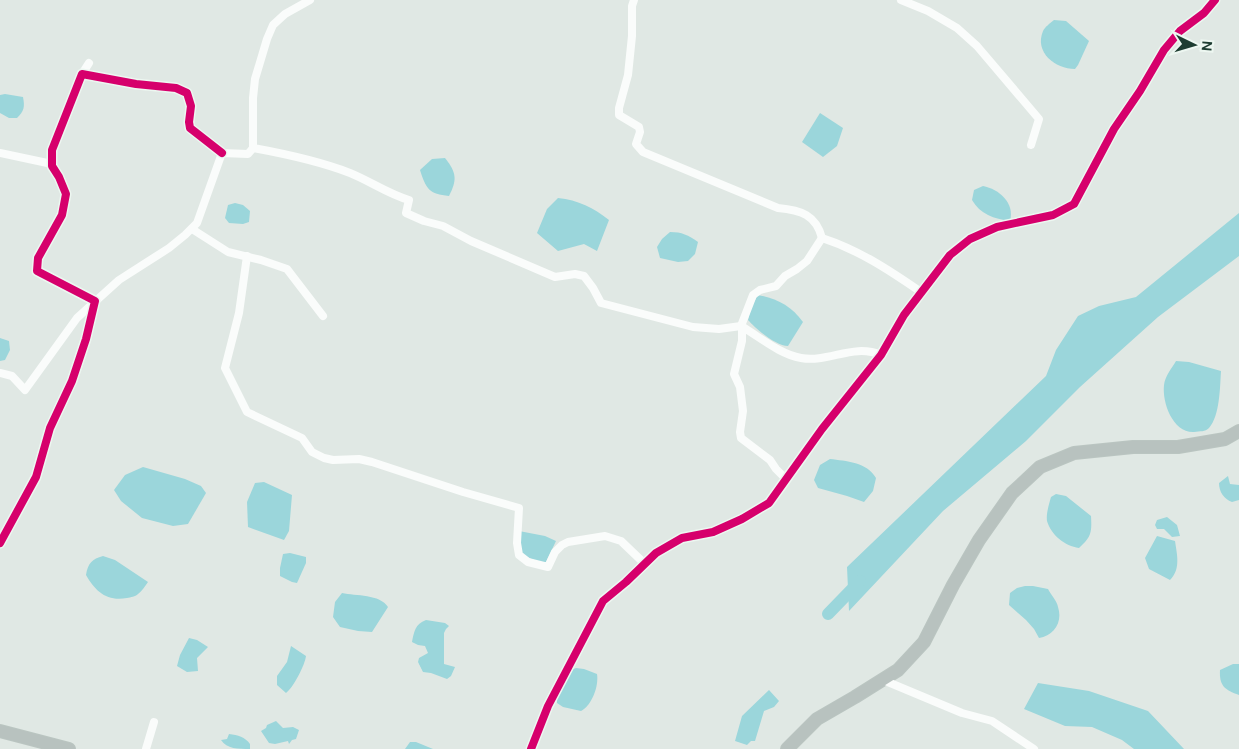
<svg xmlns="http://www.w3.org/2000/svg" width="1239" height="749" font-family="'DM Sans',sans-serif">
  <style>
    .water { fill: #9bd6db }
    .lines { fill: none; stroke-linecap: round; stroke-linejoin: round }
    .river { stroke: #9bd6db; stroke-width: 12 }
    .highway-casing { stroke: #bac5c1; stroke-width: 14 }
    .minor { stroke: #fafcfb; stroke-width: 8 }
    .highway { stroke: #b8c2bf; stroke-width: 12 }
    .cycleway-casing { stroke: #edf7f1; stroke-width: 11 }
    .cycleway { stroke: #d6006c; stroke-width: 8 }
  </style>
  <rect width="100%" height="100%" fill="#e0e8e4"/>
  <g class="water">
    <path d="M1054,20l12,1 23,20 -11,24 -3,4c-20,0 -41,-17 -32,-38 2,-4 7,-8 11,-11z"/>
    <path d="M5,94l18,3c2,10 1,14 -6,21h-8l-9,-5v-18z"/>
    <polygon points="820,113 843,128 837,146 823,157 802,142"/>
    <path d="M445,158c12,15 12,22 4,38 -20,-2 -23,-7 -29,-26l12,-11z"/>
    <path d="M983,186c16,3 32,17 27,35 -16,-2 -30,-7 -38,-21l2,-10z"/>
    <path d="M558,198c20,2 36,10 51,22l-12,31 -13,-7 -26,7 -21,-18 10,-24z"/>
    <polygon points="235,203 243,205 250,211 249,222 243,224 229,223 225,218 228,205"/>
    <polygon points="1239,213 1239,256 1158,317 1080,387 1026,441 943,511 849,611 847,567 1046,376 1056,350 1078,316 1099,306 1136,297"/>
    <path d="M670,232c12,0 18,3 28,10l-3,12 -7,7 -10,1 -18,-4 -3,-11 5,-8z"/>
    <path d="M758,295c20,4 33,11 45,27l-15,24c-12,0 -32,-17 -40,-26l3,-13z"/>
    <polygon points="0,338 9,341 10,350 5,360 0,361"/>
    <path d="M1176,361l13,1 32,9c-1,15 -1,45 -12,57 -4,4 -9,3 -15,4 -21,1 -32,-29 -30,-47 1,-9 8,-17 12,-24z"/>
    <path d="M830,459c16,2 37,3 46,19l-3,13 -9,11 -17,-6 -29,-8 -4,-8 6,-15z"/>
    <polygon points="143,467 185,479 201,486 206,493 188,524 173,526 142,518 121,501 114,490 125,475"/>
    <path d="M1228,476l2,8 9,1v15l-7,2c-8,-3 -13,-10 -13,-19z"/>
    <polygon points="264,482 292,495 289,531 284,540 248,527 247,502 255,483"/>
    <path d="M1056,494l10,2 25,20c1,17 0,21 -12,32 -14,-2 -28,-13 -32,-27 -1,-7 2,-17 4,-24z"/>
    <polygon points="1167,517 1177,525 1180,536 1172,537 1164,529 1157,529 1155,525 1157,520"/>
    <polygon points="519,531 545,536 556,541 546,562 542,563 524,556 518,545"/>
    <path d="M1157,536l18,5c2,14 6,28 -5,39l-21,-11 -4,-11z"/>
    <polygon points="290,553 306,557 306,563 297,583 292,582 280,576 280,568 283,554"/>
    <path d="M103,556l12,4 33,22c-3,4 -6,9 -10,12 -3,3 -7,3 -11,4 -20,4 -32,-7 -41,-23 2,-12 6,-16 17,-19z"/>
    <path d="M1025,586h8l15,3c3,6 9,12 10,18 5,15 -4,29 -19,31l-5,-9 -8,-9 -17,-15 1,-12 7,-5z"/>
    <path d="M342,593c14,3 38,1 46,14l-16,25 -14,-1 -18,-4 -7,-10 2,-15z"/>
    <path d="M426,620l19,3 4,3 -3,3 -2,4v31l11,3 -4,9 -4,3 -16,-6 -8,-1 -5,-10 1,-4 9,-5 -3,-7 -7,-1 -6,-3c2,-10 3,-18 14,-22z"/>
    <polygon points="189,638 197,640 208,647 197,658 198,671 187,672 177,666 180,655"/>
    <path d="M291,646l15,10c-1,9 -13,32 -20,37l-9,-8v-9l10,-14z"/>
    <path d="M1233,664h6v31c-14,-5 -20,-9 -19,-25z"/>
    <path d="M576,668l8,1 13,5c2,12 -5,31 -16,37l-18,-4 -6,-4v-5l14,-28z"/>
    <polygon points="1038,683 1089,691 1148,711 1184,749 1134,749 1122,740 1092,727 1065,726 1024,709"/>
    <polygon points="769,690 779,701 774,707 764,711 755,741 751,741 747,745 735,741 742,716"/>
    <polygon points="276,721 283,728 293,727 299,730 296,739 292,740 289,744 288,741 275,744 269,743 261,731 266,728 267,725"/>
    <path d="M229,734c9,1 16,3 21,10v5c-12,0 -23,0 -29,-9l6,-1z"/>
    <polygon points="410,742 416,742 433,749 405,749"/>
  </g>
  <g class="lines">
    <polyline class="river" points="828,614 860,581"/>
    <defs>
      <g id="highway">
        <polyline points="0,731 69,749"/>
        <polyline points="787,749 817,719 855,697 898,670 924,642 953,585 979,540 1012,493 1040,467 1074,453 1133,447 1178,447 1225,439 1239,431"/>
      </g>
    </defs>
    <use href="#highway" class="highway-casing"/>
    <g class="minor">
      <path d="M310,0l-25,14 -12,11 -6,14 -12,40 -2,19v50c33,6 66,13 97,25 20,8 38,21 59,27l-3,13 18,8 19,5 28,15 84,36 20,-3 9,2 9,12 8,15 92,24 26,2 22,-3"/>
      <path d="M634,0l-2,6v30l-4,39 -9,33v7l20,12 1,5 -4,12 7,8 135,56c23,2 38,7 44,30 37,12 67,32 99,54"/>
      <polyline points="901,0 928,11 957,28 977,46 1039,119 1031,145"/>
      <polyline points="82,74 89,63"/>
      <polyline points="0,153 52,164"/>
      <polyline points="192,229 228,252 261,260 287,269 323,316"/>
      <path d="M822,238l-15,23 -10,8 -12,7 -9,10 -16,4 -7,5 -12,31c19,11 38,28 60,32 28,5 52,-15 80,-3"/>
      <polyline points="247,256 239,313 225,368 247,412 302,438 312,452 324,458 333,460 359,459 372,462 463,492 519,508 517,543 519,555 528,562 548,567 555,552 562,545 568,542 605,536 621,541 645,564"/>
      <polyline points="742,327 742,341 734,374 740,387 743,411 740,432 741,438 770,460 776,469 785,478"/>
      <polyline points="0,373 12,376 25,390 77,318 119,280 169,248 185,235 197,223 222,153 248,154 253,148"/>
      <polyline points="0,543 36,477 50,428 72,381 86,339 95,301 37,271 38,258 62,215 66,194 59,177 52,166 52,150 82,74 136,84 176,88 187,93 191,106 189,122 190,128 222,153"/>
      <polyline points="883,680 962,713 992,721 1034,749"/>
      <polyline points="146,749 154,722"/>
      <polyline points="531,749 548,706 603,601 626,582 656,553 682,538 713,532 742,519 769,503 822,429 881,355 904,315 950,255 970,239 997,227 1053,215 1074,204 1114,129 1140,91 1164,50 1180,31 1204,13 1215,0"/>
    </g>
    <use href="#highway" class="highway"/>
    <defs>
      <g id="cycleway">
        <polyline points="0,543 36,477 50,428 72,381 86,339 95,301 37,271 38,258 62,215 66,194 59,177 52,166 52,150 82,74 136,84 176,88 187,93 191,106 189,122 190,128 222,153"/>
        <polyline points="531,749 548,706 603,601 626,582 656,553 682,538 713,532 742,519 769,503 822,429 881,355 904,315 950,255 970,239 997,227 1053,215 1074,204 1114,129 1140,91 1164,50 1180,31 1204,13 1215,0"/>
      </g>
    </defs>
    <use href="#cycleway" class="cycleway-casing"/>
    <use href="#cycleway" class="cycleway"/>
  </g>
  <g transform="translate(1194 45) rotate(95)" stroke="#edf7f1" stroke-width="4" paint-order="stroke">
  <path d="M0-4L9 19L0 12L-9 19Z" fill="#1d3c31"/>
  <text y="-8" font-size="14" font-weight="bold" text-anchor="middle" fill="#1d3c31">N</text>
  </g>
</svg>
